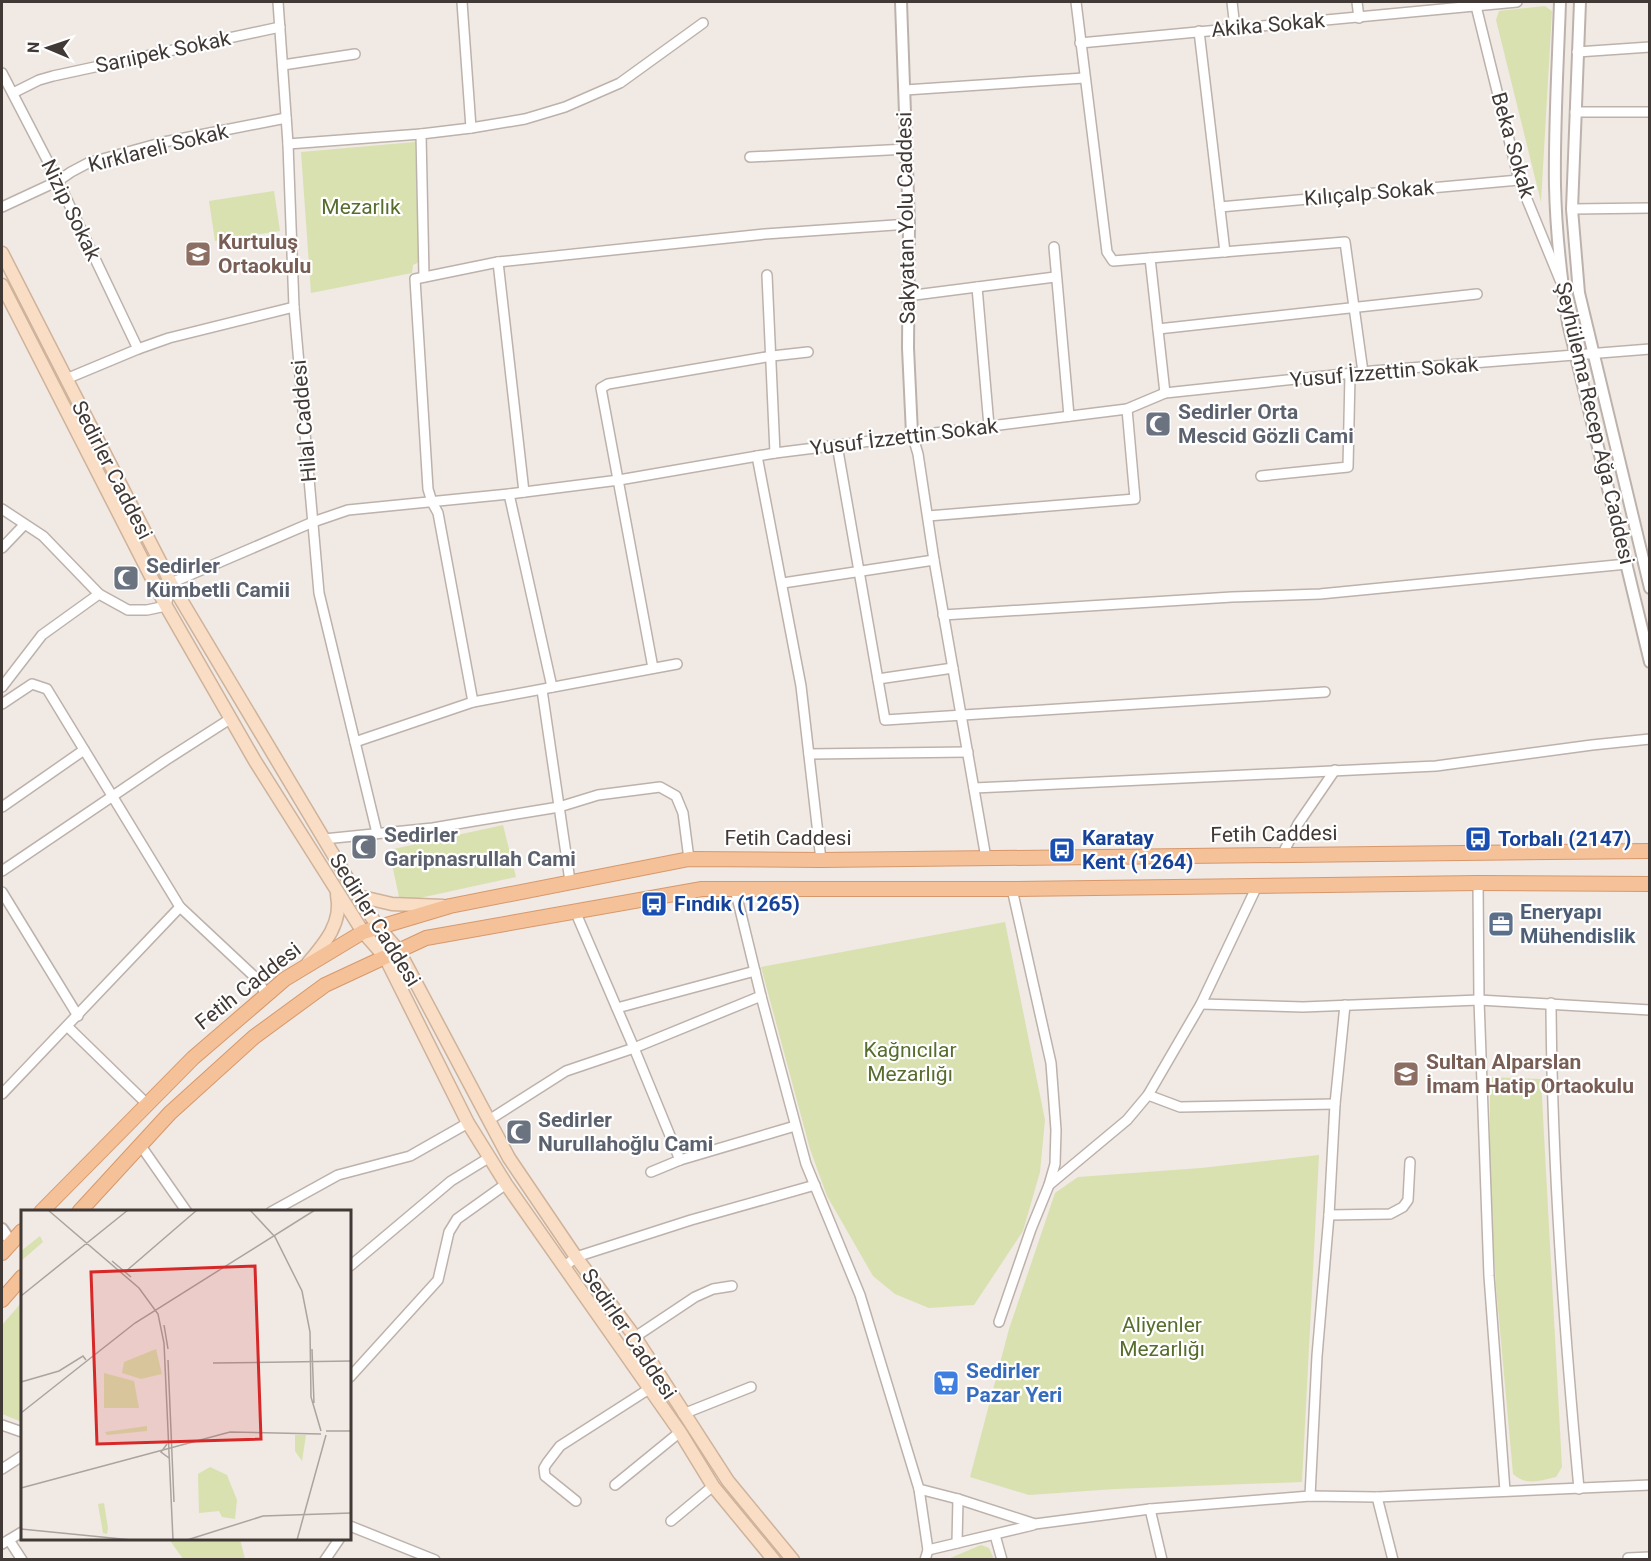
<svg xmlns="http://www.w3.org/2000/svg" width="1651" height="1561" font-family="Roboto,sans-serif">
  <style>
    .green { fill: #d9e1b0 }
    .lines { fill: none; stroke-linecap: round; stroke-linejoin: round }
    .minor-casing { stroke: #bdb2ab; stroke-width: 12 }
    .tertiary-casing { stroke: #bdb2ab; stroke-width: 14 }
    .secondary-casing { stroke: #cfb29a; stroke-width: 15 }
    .primary-casing { stroke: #d7986b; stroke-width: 16 }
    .minor { stroke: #fff; stroke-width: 9 }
    .tertiary { stroke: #fff; stroke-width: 10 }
    .secondary { stroke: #f9dec5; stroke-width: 12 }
    .primary { stroke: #f4c199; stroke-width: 14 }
    .labels { text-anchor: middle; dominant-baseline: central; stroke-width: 4.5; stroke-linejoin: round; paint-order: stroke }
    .street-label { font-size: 21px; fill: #413935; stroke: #fff }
    .park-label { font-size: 21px; fill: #576d2e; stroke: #fff }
    .education-label { font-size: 21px; font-weight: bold; fill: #785e54; stroke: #fff; text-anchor: start }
    .worship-label { font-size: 21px; font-weight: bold; fill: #5b616d; stroke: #fff; text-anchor: start }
    .transit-label { font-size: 21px; font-weight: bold; fill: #164399; stroke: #fff; text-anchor: start }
    .service-label { font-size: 21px; font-weight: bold; fill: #4e5e75; stroke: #fff; text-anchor: start }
    .shop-label { font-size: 21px; font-weight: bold; fill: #366cbe; stroke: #fff; text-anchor: start }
    .inset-road { fill: none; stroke: #aaa39e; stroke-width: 1.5 }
    .view { fill: #d62828; fill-opacity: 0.15; stroke: #d62828; stroke-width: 3 }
    .inset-edge { fill: none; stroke: #413935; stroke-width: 3 }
  </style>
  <rect width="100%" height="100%" fill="#f0e9e4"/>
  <g class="green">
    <polygon points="1545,6 1552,11 1541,202 1496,20 1499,11"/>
    <polygon points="415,142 419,262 413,265 412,273 311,293 301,152"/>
    <polygon points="274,191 280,231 215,241 209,201"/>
    <polygon points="503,825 516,877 415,899 399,897 389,850"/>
    <polygon points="1005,922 1045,1120 1040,1172 1023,1231 974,1305 929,1308 895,1294 873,1276 827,1196 810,1149 761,967"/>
    <path d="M1490,1077l51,2 21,388 -6,10c-16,4 -30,9 -43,-3l-17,-188 -6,-98z"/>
    <polygon points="1319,1155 1302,1482 1115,1489 1029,1495 970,1477 1009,1329 1055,1193 1078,1177 1201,1168"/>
    <polygon points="22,1302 22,1422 2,1414 2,1325"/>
    <polygon points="169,1539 240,1539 245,1559 183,1559"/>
    <polygon points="981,1545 989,1548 994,1559 948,1559"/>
  </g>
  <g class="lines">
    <defs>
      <g id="minor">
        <polyline points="278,2 288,144 294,307 319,593 377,833"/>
        <polyline points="462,2 471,128"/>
        <polyline points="1076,2 1107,252 1113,261 1345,242 1363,372"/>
        <polyline points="1232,2 1235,28"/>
        <polyline points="1357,2 1359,18"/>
        <polyline points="1475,2 1519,180 1560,280"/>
        <polyline points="1199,31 1225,252"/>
        <polyline points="1080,43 1517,2"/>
        <polyline points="1577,52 1650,47"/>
        <polyline points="283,65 355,54"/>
        <polyline points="2,73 58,181 138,349"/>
        <polyline points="905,90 1084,78"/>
        <polyline points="13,93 39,80 53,76 280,27"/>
        <polyline points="1575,112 1650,112"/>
        <polyline points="288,144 421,134"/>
        <polyline points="750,157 907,149"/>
        <polyline points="2,207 58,181 71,172 88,163 164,142 286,118"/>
        <polyline points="1220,207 1519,180"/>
        <polyline points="1572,209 1650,208"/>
        <polyline points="1054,247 1069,416"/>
        <polyline points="1150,258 1165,393"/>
        <polyline points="498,262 524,492"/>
        <polyline points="767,275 775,453"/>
        <polyline points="424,277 421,134 471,128 525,119 565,107 620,83 703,23"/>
        <polyline points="977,287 989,426"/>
        <polyline points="907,296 1055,277"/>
        <polyline points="1158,329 1477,294"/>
        <polyline points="66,379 138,349 169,338 294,307"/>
        <polyline points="912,434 918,454 934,560 986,858"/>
        <polyline points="837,445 885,720 1325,692"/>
        <polyline points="757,456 801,686 821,860"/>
        <polyline points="1261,476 1348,467 1350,374"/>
        <polyline points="509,494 552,687"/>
        <polyline points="2,509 43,536 99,594 128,610 147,610 166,606 171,583 313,522 348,510 509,494 619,480 775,453 1127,409 1165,393 1372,371 1650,349"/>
        <polyline points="928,516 1135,499 1127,409"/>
        <polyline points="2,548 24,525"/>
        <polyline points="783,583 934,560"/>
        <polyline points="943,615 1232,597 1320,594 1627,564"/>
        <polyline points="653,668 601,388 608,384 772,356 808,352"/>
        <polyline points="878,679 953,668"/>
        <polyline points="2,687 42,635 99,594"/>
        <polyline points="542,690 570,881"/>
        <polyline points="473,702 438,513 432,502 428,489 415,279 498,262 765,234 909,224"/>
        <polyline points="2,704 32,684 47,689 180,907 257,979 267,996"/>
        <polyline points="355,742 473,702 677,664"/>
        <polyline points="809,754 968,752"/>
        <polyline points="974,788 1436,766 1592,745 1650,739"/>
        <polyline points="2,807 84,750"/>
        <polyline points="324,839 433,828 474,821 559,807 598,795 660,787 676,796 683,813 689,859"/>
        <polyline points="1282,855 1298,824 1335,770"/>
        <polyline points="2,871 166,760 230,719"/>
        <polyline points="1478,883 1479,1000 1489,1276 1505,1491"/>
        <polyline points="735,889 761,996 806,1164 860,1295 919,1489 928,1550 925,1560"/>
        <polyline points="2,892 78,1016"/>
        <polyline points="575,911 634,1048 680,1160"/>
        <path d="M1551,1003c1,162 13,324 28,486"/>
        <polyline points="1201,1004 1303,1007 1479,1000 1650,1010"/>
        <polyline points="617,1008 755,971"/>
        <polyline points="68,1027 146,1103"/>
        <polyline points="2,1094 180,907"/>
        <polyline points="1148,1095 1180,1107 1335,1104"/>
        <polyline points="489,1120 566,1071 634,1048 761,996"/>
        <polyline points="141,1146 187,1212"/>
        <polyline points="651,1172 680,1160 795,1126"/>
        <polyline points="1049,1185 1127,1120 1148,1095 1201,1004 1257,886"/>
        <polyline points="271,1212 338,1175 410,1156 468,1123"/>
        <polyline points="1329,1215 1390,1214 1403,1207 1408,1200 1410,1162"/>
        <polyline points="350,1266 451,1181 490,1157"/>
        <polyline points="564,1267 576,1257 691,1220 815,1185"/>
        <polyline points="999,1322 1031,1229 1049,1185 1055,1164 1056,1130 1051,1063 1012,889"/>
        <polyline points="635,1337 695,1297 713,1289 732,1286"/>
        <polyline points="350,1377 438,1280 449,1232 457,1219 506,1184"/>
        <polyline points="683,1414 751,1387"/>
        <polyline points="2,1425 22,1432"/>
        <polyline points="2,1469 22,1456"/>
        <polyline points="615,1485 680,1432"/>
        <polyline points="919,1489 958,1499 1035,1524 1150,1509 1310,1496 1377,1497 1650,1485"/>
        <polyline points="1310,1496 1317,1356 1329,1215 1335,1104 1345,1005"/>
        <polyline points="1377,1497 1393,1560"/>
        <polyline points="576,1501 545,1476 544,1468 547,1463 560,1446 649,1389"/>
        <polyline points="1150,1509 1162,1560"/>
        <polyline points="671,1521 713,1486"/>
        <polyline points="350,1526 435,1560"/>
        <polyline points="995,1535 1002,1560"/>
        <polyline points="9,1540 22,1560"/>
        <polyline points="957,1543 958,1499"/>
        <polyline points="2,1544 22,1532"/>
        <polyline points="928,1550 1033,1525"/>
        <polyline points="1628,1558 1650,1557"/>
        <polyline points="325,1560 340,1538"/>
      </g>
      <g id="tertiary">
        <polyline points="901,2 909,224 908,348 912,434"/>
        <path d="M1560,2c-2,61 -6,123 -5,184 1,46 6,91 13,137l82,339"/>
        <polyline points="1580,2 1572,209 1579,293 1650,588"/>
        <polyline points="2,1229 11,1242"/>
      </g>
      <g id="secondary">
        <polyline points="2,253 171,583 358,896 378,927 399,951 509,1158 576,1257 635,1337 728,1481 793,1560"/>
        <polyline points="2,285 166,606 255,761 363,932 385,957 468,1123 506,1184 680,1432 713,1486 774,1560"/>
        <polyline points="358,896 392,904 443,906"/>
        <path d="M308,963c17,-20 35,-41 29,-68"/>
      </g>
      <g id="primary">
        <polyline points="41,1212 193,1058 285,979 363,932 450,906 689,859 821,860 1650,851"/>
        <polyline points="79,1212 170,1113 254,1037 325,985 426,938 702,889 1012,889 1478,883 1650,884"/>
        <polyline points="2,1253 22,1231"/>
        <polyline points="2,1300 22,1277"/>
      </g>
    </defs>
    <use href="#minor" class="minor-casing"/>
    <use href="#tertiary" class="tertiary-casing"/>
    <use href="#secondary" class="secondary-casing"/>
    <use href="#primary" class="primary-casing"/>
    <use href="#minor" class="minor"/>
    <use href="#tertiary" class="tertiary"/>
    <use href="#secondary" class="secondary"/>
    <use href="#primary" class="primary"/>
  </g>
  <defs>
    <symbol id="school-square" viewBox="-11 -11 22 22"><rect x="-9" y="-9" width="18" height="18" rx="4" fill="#8d6e63" stroke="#fff"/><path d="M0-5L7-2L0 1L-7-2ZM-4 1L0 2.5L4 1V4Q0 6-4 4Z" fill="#fff"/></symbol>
    <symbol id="mosque-square" viewBox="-11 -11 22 22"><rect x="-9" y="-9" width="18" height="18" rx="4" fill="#6b7280" stroke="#fff"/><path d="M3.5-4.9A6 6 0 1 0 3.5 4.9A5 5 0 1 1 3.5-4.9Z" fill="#fff"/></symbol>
    <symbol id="bus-square" viewBox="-11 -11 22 22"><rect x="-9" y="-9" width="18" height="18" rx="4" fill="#1a4fb4" stroke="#fff"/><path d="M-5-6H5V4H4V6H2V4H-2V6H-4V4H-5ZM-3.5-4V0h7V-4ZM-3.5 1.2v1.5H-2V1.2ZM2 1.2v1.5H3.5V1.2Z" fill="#fff"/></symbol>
    <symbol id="office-square" viewBox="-11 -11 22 22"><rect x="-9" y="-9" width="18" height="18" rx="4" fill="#5c6f8a" stroke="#fff"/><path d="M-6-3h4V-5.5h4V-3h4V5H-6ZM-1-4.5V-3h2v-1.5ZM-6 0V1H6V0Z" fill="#fff"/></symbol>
    <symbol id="supermarket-square" viewBox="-11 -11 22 22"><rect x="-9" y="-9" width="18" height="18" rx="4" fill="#3f7fe0" stroke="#fff"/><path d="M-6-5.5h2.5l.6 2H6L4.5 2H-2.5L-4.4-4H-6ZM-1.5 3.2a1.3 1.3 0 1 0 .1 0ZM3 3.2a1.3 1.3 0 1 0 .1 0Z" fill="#fff"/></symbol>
  </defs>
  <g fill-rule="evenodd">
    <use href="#school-square" x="183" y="239" width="30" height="30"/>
    <use href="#mosque-square" x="1143" y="409" width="30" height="30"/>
    <use href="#mosque-square" x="111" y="563" width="30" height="30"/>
    <use href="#bus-square" x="1463" y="824" width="30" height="30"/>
    <use href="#mosque-square" x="349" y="832" width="30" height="30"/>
    <use href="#bus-square" x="1047" y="835" width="30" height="30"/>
    <use href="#bus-square" x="639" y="889" width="30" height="30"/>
    <use href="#office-square" x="1486" y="909" width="30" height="30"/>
    <use href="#school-square" x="1391" y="1059" width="30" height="30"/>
    <use href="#mosque-square" x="504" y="1117" width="30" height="30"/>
    <use href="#supermarket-square" x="931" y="1368" width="30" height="30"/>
  </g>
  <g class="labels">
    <g class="street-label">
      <text transform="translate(1268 25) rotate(-5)">Akika Sokak</text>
      <text transform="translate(163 52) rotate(-12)">Sarıipek Sokak</text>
      <text transform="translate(1513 145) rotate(74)">Beka Sokak</text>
      <text transform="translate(158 148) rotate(-14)">Kırklareli Sokak</text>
      <text transform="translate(1369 193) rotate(-5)">Kılıçalp Sokak</text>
      <text transform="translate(71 210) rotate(64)">Nizip Sokak</text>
      <text transform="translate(906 218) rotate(-91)">Sakyatan Yolu Caddesi</text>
      <text transform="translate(1384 372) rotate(-5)">Yusuf İzzettin Sokak</text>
      <text transform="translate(304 421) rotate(-95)">Hilal Caddesi</text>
      <text transform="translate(1595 423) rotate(77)">Şeyhülema Recep Ağa Caddesi</text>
      <text transform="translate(904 437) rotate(-7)">Yusuf İzzettin Sokak</text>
      <text transform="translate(112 470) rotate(63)">Sedirler Caddesi</text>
      <text transform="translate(1274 834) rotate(-1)">Fetih Caddesi</text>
      <text x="788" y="838">Fetih Caddesi</text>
      <text transform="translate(375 920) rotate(58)">Sedirler Caddesi</text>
      <text transform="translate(248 986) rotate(-38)">Fetih Caddesi</text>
      <text transform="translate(629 1334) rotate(56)">Sedirler Caddesi</text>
    </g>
    <g class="park-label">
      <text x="361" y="207">Mezarlık</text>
      <text x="910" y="1050">Kağnıcılar<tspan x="910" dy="24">Mezarlığı</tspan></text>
      <text x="1162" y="1325">Aliyenler<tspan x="1162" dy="24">Mezarlığı</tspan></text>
    </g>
    <g class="education-label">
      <text x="218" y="242">Kurtuluş<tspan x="218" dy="24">Ortaokulu</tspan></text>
      <text x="1426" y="1062">Sultan Alparslan<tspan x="1426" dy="24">İmam Hatip Ortaokulu</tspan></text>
    </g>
    <g class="worship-label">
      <text x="1178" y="412">Sedirler Orta<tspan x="1178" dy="24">Mescid Gözli Cami</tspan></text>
      <text x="146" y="566">Sedirler<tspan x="146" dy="24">Kümbetli Camii</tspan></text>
      <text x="384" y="835">Sedirler<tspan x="384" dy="24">Garipnasrullah Cami</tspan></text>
      <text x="538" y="1120">Sedirler<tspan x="538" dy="24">Nurullahoğlu Cami</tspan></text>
    </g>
    <g class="transit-label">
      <text x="1082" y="838">Karatay<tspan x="1082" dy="24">Kent (1264)</tspan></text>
      <text x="1498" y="839">Torbalı (2147)</text>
      <text x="674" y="904">Fındık (1265)</text>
    </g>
    <g class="service-label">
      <text x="1520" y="912">Eneryapı<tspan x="1520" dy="24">Mühendislik</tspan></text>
    </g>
    <g class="shop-label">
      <text x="966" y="1371">Sedirler<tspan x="966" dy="24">Pazar Yeri</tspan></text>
    </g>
  </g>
  <g transform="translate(21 1210)">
    <rect width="330" height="330" fill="#f0e9e4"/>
    <path d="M19,26l3,6 -22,19v-10zM135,139l6,25 -21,5 -19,-6 2,-11zM83,163l30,8 5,27h-35zM126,216v5l-40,4 -2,-3zM274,225h11l-4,26 -7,-10zM189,257l17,8 10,25 -2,19 -13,-2 -3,-6 -20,2 -1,-39zM83,293l4,25 -1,6 -4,-1 -5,-29z" fill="#d9e1b0"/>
    <path class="inset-road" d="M27,0l91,78 19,26 6,29 9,197M229,0l25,27 27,54 8,41 1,65 10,34M91,51l19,16M104,62l72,-62M0,86l107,-86M143,115l4,24M291,139l2,54M147,150l6,142M192,153l138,-2M62,154l52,-41 180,-113M0,172l38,-11 24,-15 3,4M0,203l62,-49M305,221h25M146,234l-6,8 8,6M0,278l209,-56 91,2M0,319l111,11M166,330l76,-24 88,-3M276,330l29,-105"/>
    <path class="view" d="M234,56l6,173 -164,5 -6,-172z"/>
    <rect width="330" height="330" class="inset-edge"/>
  </g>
  <rect width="1651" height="1561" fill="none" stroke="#413935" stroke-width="6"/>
  <g transform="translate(48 48) rotate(272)" stroke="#ffffff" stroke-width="4.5" paint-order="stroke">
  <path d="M0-4.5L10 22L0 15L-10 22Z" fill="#413935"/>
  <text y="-9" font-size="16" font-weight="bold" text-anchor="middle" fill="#413935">N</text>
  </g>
</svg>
